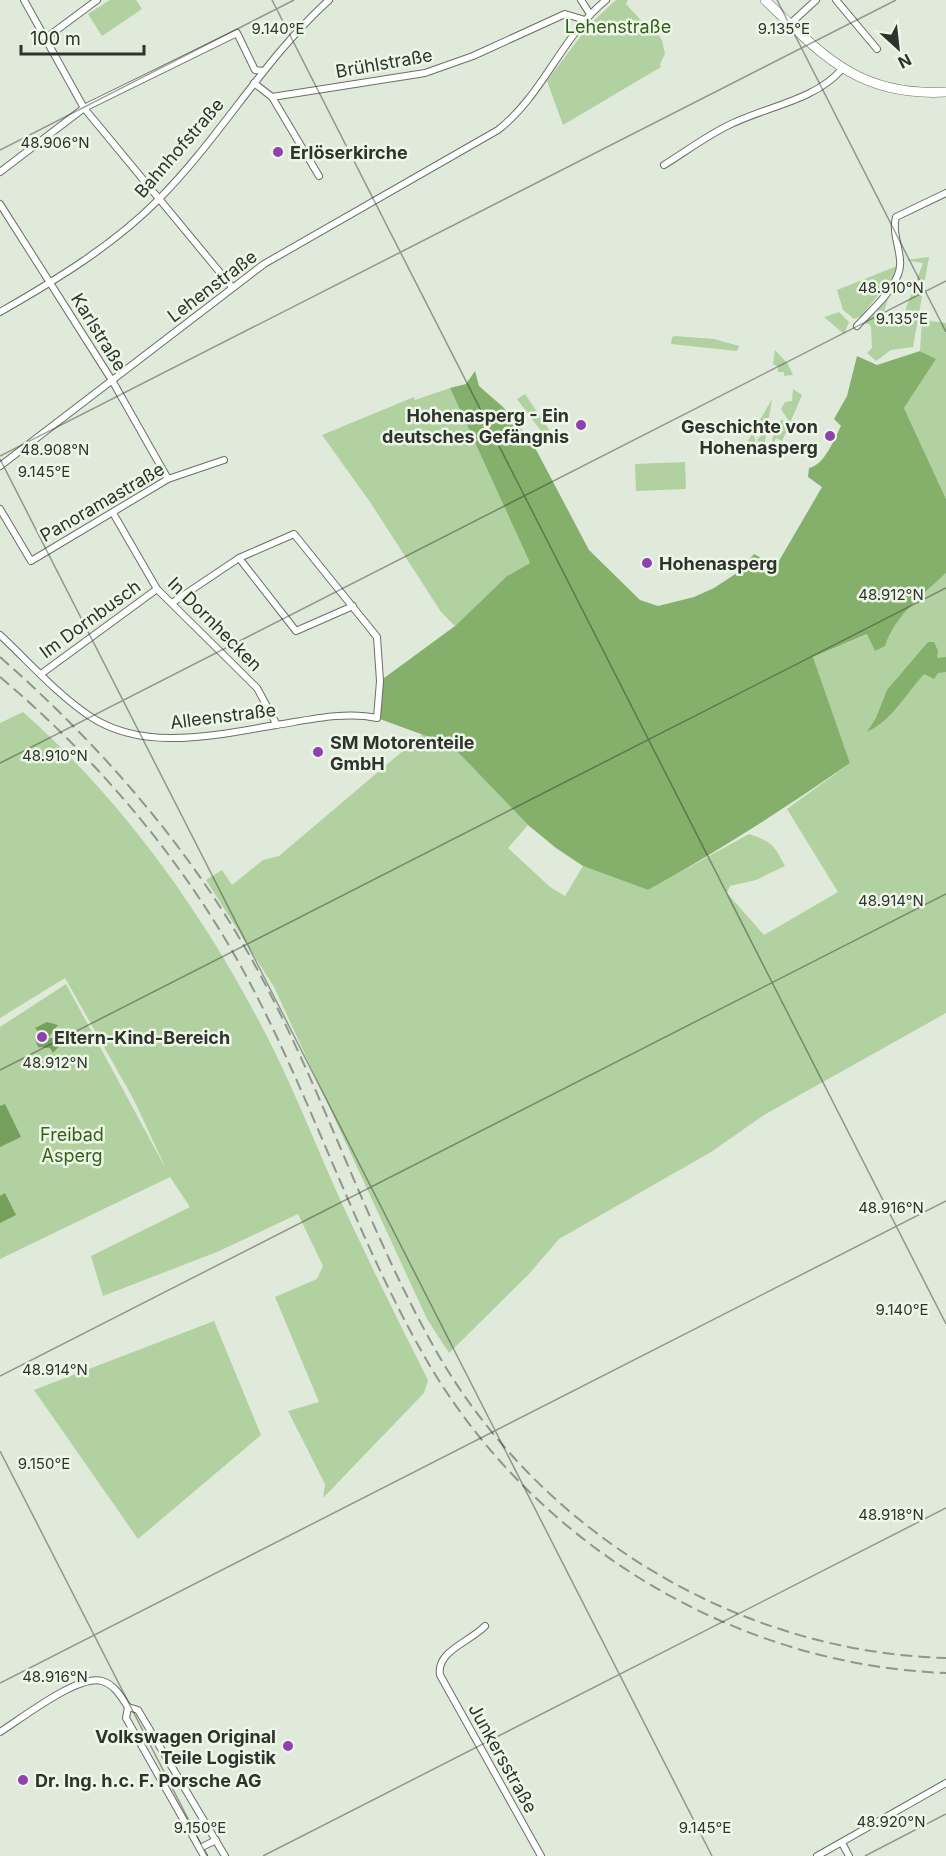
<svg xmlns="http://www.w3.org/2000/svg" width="946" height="1856" font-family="Inter,sans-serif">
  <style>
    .green { fill: #b1d1a0 }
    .forest { fill: #85b06c }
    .water { fill: #76a15d }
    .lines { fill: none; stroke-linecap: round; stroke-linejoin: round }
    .street-casing { stroke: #687164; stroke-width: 8 }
    .secondary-casing { stroke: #687164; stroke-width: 10 }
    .street { stroke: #fff; stroke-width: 6 }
    .secondary { stroke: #fff; stroke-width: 9 }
    .rail { stroke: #8f968b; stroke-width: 2; stroke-dasharray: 12 6; stroke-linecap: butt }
    .ticks { fill: none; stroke: #2f322d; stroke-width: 1.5; stroke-opacity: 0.45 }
    .poi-dot { fill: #9041b1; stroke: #edf7e8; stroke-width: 2 }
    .labels { text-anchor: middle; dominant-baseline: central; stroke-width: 5; stroke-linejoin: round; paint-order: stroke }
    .park-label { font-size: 18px; fill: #365e19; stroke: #edf7e8 }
    .street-label { font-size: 18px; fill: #2f322d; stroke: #edf7e8 }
    .poi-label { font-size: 18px; font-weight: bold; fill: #2f322d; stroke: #edf7e8; text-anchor: start }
    .ticks-label { font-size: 15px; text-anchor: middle; fill: #2f322d; stroke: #edf7e8; stroke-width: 5; stroke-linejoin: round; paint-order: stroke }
  </style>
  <rect width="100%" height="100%" fill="#e0eadb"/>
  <g class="green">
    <polygon points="110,0 136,0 142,9 102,36 88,14"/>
    <polygon points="616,0 628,0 626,4 648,28 652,26 662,40 665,54 660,64 661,67 563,125 547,81 589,25"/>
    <polygon points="929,257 913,347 891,350 876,361 867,353 872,348 871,327 869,324 865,324 890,294 882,317 899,327 923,263 906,260"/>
    <polygon points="897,266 893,277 861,316 854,319 843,310 837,290"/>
    <polygon points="839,312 849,322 844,334 824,317"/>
    <polygon points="922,320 946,323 946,499 904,408 936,359 920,351"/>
    <polygon points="675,336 714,339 739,346 737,351 671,344 672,337"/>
    <polygon points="775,350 788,364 793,375 784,376 784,372 778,372 778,367 773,364"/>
    <polygon points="450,388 530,563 507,576 455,626 441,612 370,502 322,435 414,397 415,400"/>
    <polygon points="793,389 802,395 790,423 781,409 785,402 792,401"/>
    <polygon points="525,394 552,434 545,436 517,399"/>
    <polygon points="772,399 764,447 757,440 766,429 759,425 754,435 757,450 745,446"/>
    <polygon points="781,419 789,426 782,441 776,438 771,449 775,423 780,425"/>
    <polygon points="685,462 686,489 636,491 635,464"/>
    <path d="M946,573v440l-182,102 -53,37 -152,87 -30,35 -80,79 -22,-34 -153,-332 -68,-107 16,-10 10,15 31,-25 16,-4 145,-123 27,12 77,80 -20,23 42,39 15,9 18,-30 65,24 101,-56c23,8 25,11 36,32l-29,14 -26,6 -3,7 37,42 74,-43 -51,-83 63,-46 -37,-106 55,-23 16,12c11,-31 39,-51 62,-73z"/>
    <path d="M23,712c98,87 176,195 237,311 30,56 53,116 79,174 28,61 58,122 89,183l-4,13 -101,105 2,-14 -37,-73 31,-9 -44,-105 42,-18 6,-13 -25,-52 -81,38 -114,44 -12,-40 99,-49 -20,-30 -170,82v-232l66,-43 101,187 -33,-71 -69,-122 -65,40v-295z"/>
    <polygon points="214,1321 261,1435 138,1539 34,1390"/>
  </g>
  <g class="forest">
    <path d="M920,351l16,8 -32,49 42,91v74c-23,22 -51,42 -61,73l-10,5 -8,-17 -54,23 37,106c-66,46 -133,89 -202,127l-65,-24 -27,-18 -28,-23 -77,-80 -74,-27 3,-37 75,-55 52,-50 23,-13 -80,-175 16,-4 9,-13 4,15 24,21 29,35 57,108 51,50 18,6 36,-9 20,-9 26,-17 14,-17 22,12 46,-79 -14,-10 1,-9c16,-3 25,-29 32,-42l-7,-7 13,-23 10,-40 20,9z"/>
    <path d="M928,642h6l4,9 -1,7 9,-1v15l-8,1 -4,6 -10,-5c-18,20 -32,46 -57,58l9,-14 11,-28z"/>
  </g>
  <g class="water">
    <polygon points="47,1022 58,1025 48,1038 61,1038 60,1045 53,1053 50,1048 38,1047 35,1039 38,1031 35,1028"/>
    <polygon points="5,1104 21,1137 0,1147 0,1106"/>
    <polygon points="5,1193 16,1215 0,1223 0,1196"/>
  </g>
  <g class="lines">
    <defs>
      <g id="street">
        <polyline points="24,0 84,108 232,287"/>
        <polyline points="581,0 590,14"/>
        <polyline points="836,0 877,49"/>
        <polyline points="790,24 816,0"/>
        <polyline points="46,38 97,0"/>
        <polyline points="254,83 272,97 425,73 473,56 565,14 585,20"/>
        <polyline points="272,97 319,176"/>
        <path d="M664,165c21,-13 41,-28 63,-39 36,-19 88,-25 115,-57"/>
        <polyline points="0,172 84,108 237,33 255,70 263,71"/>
        <polyline points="0,204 113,382 168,479"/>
        <path d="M0,312c56,-32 114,-67 160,-114 61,-62 104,-139 169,-198"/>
        <path d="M857,326c15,-17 46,-42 43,-66 -1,-15 -8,-29 -4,-43l50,-24"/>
        <path d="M0,466l264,-202 234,-134c45,-35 64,-94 108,-130"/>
        <polyline points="0,509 31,561 168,479 224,460"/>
        <polyline points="113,513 157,589 257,688 277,725"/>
        <polyline points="239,558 296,631 353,606"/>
        <path d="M0,635c29,27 56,58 88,80 55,38 128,20 188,10 32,-5 69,-14 101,-7l3,-37 -3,-44 -83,-103 -55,24 -67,45"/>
        <polyline points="41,674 157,589"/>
        <path d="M485,1626c-15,16 -49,25 -45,49l101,181"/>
        <polyline points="128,1707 138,1710 225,1856"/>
        <polyline points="128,1707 126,1718 204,1856"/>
        <path d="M0,1732c21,-13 78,-58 102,-51 13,4 19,16 26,26"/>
        <polyline points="842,1843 849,1856"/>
        <polyline points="200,1848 216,1840"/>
        <polyline points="817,1856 946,1783"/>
      </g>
      <path id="secondary" d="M765,0c58,56 94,97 181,92"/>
    </defs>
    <use href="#street" class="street-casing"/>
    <use href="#secondary" class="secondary-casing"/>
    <use href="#street" class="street"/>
    <use href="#secondary" class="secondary"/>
    <g class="rail">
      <path d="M0,657c99,87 186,186 251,301 69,123 111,259 179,382 102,188 303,312 516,318"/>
      <path d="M0,677c101,85 189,190 251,308 63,120 105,251 172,369 106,187 308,311 523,319"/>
    </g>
  </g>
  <path class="ticks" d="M272,0l674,1324M777,0l169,332M0,150l294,-150M0,456l896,-456M0,459l712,1397M0,763l946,-482M0,1070l946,-482M0,1376l946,-482M0,1451l207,405M0,1683l946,-482M263,1856l683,-348M865,1856l81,-42"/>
  <g class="poi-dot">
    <circle cx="278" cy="152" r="6"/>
    <circle cx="581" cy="425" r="6"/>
    <circle cx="830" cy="436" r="6"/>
    <circle cx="647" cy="563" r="6"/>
    <circle cx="318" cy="752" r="6"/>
    <circle cx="42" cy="1037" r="6"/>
    <circle cx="288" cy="1746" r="6"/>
    <circle cx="23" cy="1780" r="6"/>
  </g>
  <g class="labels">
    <g class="park-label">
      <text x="618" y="26">Lehenstraße</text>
      <text x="72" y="1134">Freibad<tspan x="72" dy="21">Asperg</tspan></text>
    </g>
    <g class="street-label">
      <text transform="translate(384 63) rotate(-10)">Brühlstraße</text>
      <text transform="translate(179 148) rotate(-49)">Bahnhofstraße</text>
      <text transform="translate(212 286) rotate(-37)">Lehenstraße</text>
      <text transform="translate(99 332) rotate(58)">Karlstraße</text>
      <text transform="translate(102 502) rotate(-30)">Panoramastraße</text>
      <text transform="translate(90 619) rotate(-36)">Im Dornbusch</text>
      <text transform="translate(215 624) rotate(45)">In Dornhecken</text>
      <text transform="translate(223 716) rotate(-7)">Alleenstraße</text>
      <text transform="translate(503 1758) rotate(61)">Junkersstraße</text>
    </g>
    <g class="poi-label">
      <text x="290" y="152">Erlöserkirche</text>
      <text x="569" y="415" text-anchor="end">Hohenasperg - Ein<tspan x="569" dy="21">deutsches Gefängnis</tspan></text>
      <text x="818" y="426" text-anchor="end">Geschichte von<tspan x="818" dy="21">Hohenasperg</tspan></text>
      <text x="659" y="563">Hohenasperg</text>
      <text x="330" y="742">SM Motorenteile<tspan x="330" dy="21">GmbH</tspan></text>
      <text x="54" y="1037">Eltern-Kind-Bereich</text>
      <text x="276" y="1736" text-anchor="end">Volkswagen Original<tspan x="276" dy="21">Teile Logistik</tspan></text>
      <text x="35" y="1780">Dr. Ing. h.c. F. Porsche AG</text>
    </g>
  </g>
  <g class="ticks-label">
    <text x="278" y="34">9.140°E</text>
    <text x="784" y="34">9.135°E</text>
    <text x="55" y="148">48.906°N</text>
    <text x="891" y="293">48.910°N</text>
    <text x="902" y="324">9.135°E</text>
    <text x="55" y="455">48.908°N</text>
    <text x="44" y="477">9.145°E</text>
    <text x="891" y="600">48.912°N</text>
    <text x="55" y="761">48.910°N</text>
    <text x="891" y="906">48.914°N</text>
    <text x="55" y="1068">48.912°N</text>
    <text x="891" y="1213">48.916°N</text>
    <text x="902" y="1315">9.140°E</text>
    <text x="55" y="1375">48.914°N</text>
    <text x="44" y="1469">9.150°E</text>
    <text x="891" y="1520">48.918°N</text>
    <text x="55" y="1682">48.916°N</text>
    <text x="891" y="1827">48.920°N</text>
    <text x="200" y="1833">9.150°E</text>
    <text x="705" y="1833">9.145°E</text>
  </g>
  <g transform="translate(898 48) rotate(153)" stroke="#edf7e8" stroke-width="4.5" paint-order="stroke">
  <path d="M0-4.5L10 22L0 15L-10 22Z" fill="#2f322d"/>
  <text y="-9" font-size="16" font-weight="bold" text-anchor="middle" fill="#2f322d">N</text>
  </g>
  <path d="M21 45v9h123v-9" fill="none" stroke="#2f322d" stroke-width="3"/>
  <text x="30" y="45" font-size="18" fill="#2f322d" stroke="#edf7e8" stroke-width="4.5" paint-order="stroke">100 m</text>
</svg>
